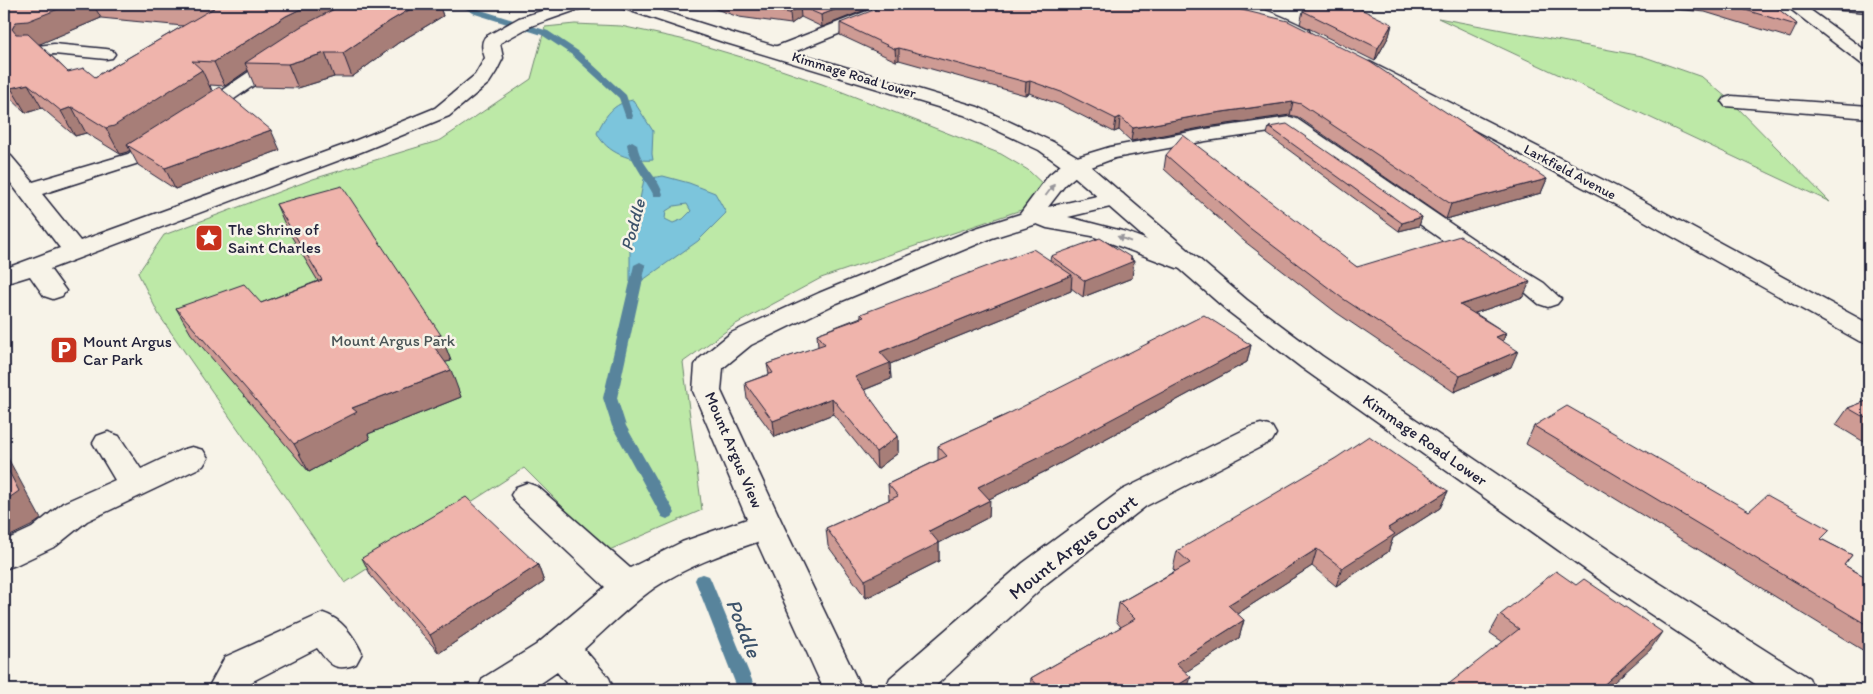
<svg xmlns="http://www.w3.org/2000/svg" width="1873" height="694" font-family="Itim,sans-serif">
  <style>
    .green { fill: #bde9a7; stroke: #708671 }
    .water { fill: #7cc5dc; stroke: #58849c; fill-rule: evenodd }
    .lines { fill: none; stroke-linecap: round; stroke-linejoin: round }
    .stream { fill: #58849c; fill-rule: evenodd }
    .minor-casing { stroke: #22223b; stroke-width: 3 }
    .major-casing { stroke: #22223b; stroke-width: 3 }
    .minor { fill: #f7f3e8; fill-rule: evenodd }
    .major { fill: #f7f3e8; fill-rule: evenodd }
    .wall { fill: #ce9b94; stroke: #22223b; fill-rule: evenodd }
    .shaded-wall { fill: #a77e78; stroke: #22223b }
    .building { fill: #efb4ac; stroke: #22223b }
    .oneway { fill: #97959a }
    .labels { text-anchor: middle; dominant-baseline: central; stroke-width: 5; stroke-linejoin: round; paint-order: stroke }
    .far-street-label { font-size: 14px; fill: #22223b; stroke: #f7f3e8 }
    .poi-label { font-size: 16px; fill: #22223b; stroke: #f7f3e8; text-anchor: start }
    .park-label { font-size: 16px; fill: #495456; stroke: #f7f3e8 }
    .street-label { font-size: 16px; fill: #22223b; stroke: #f7f3e8 }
    .water-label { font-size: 18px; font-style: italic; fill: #3d536b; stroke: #f7f3e8 }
    .near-street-label { font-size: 19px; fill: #22223b; stroke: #f7f3e8 }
    .near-water-label { font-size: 21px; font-style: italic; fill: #3d536b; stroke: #f7f3e8 }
  </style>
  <rect width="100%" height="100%" fill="#f7f3e8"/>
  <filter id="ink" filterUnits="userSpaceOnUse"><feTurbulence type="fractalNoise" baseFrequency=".02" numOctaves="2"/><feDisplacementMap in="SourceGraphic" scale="10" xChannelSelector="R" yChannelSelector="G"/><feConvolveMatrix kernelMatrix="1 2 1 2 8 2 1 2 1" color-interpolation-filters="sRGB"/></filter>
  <g filter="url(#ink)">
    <g class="green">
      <polygon points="1438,18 1642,56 1702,77 1732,102 1830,202"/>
      <polygon points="575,24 621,26 681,39 758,62 822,84 1001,154 1028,170 1048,189 1027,208 821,278 736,324 683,362 702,510 607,551 524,468 345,583 159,315 138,273 164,235 313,179 441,140 531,79 545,27"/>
    </g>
    <g class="water">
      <path d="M633,100l20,31 -1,23 1,6c-21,2 -47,-7 -56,-27 8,-17 16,-30 36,-33z"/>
      <path d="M663,176l26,7 26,10 11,20 -28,28 -55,39 -13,2v-33l14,-70zM687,204l4,7 -8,8 -10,4 -8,-4 1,-8 8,-5z"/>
    </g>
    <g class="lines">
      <g class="stream">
        <polygon points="457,4 466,4 481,10 548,31 578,51 626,95 633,116 632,118 626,118 619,98 572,55 542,35 475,14"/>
        <path d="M632,141l5,3c2,19 21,32 26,50l-1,2h-8c-7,-15 -25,-37 -27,-52z"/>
        <polygon points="640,262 646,265 617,398 626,426 675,513 672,517 667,519 662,517 612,426 603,398 634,265"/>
        <polygon points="703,574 709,576 711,580 756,690 738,690 695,580 697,576"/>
      </g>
      <defs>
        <g id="minor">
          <path d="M564,4h23l-2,3 -54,19 -31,17 3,15 -7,14 -7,11 -40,33 -88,36 -311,117 16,22 -4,5 -9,3 -9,-3 -14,-20 -26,8v-15l56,-21 -56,-74v-20l7,2 22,26 95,-28 30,-21 7,-2 7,2 3,4 -3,4 -30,21 -100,32 38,47 267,-97 88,-36 40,-33 10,-17c-2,-7 -5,-14 0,-21l34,-19z"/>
          <polygon points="885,4 907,4 905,7 784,56 778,57 772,56 769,52 772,48"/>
          <path d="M1214,4c37,-2 62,9 94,25l2,4 -2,4h-12l-35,-19 -45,-11z"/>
          <polygon points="1784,4 1802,4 1869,53 1869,66 1863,65"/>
          <polygon points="1822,4 1869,4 1869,12 1830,9 1824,7"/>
          <polygon points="54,44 106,49 112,50 115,54 112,58 106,59 54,54 35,56 29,55 26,51 29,47"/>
          <polygon points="283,52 289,53 292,57 289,61 205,119 198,121 191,119 188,115 191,111 277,53"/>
          <polygon points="1370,62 1623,190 1869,324 1869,343 1859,341 1607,200 1364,71 1361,67 1364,63"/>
          <polygon points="1732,96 1869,106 1869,118 1725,106 1722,102 1725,98"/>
          <path d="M1290,117l7,2 179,122 68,42 17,16 -4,5 -9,3 -9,-3 -13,-11 -68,-42 -172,-121 -80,11 -91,17 -32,12 -18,15 -17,22 67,-15 8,2 3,5 -3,5 -55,13 58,15 69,26 3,5 -3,5 -9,2 -9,-2 -85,-32 -45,-8 -10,-4 -45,14 -155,65 -86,42 -28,23 -2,23 62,134 79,165h-38l-67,-148c-35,12 -72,25 -103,46 -25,18 -47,40 -70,61l25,29 5,12h-42l-15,-18 -26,18h-53l5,-12 53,-33 69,-58 -89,-84 -5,-8 5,-8 11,-4 11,4 92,81 52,-26 65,-23 -54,-128 2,-26 4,-6 32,-26 88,-40 157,-65 44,-14 29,-39 18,-15 43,-13 96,-18z"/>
          <polygon points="1261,424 1272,427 1276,434 1272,441 1146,506 1047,583 931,690 885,690 890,678 1023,563 1122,490 1250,427"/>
          <polygon points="108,432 119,436 141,469 181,450 192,447 203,450 208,458 203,466 87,521 56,546 16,565 4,569 4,541 32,528 63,503 115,480 93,443 97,436"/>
          <path d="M323,613c19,6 30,22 39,40l-6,11c-21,8 -26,1 -39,-16l-64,33 -6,9h-40l18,-33z"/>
        </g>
        <polygon id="major" points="617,4 640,4 735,34 978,107 1053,142 1083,160 1247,300 1322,356 1634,567 1809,678 1814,690 1764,690 1610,587 1302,368 1229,312 1067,170 1039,150 964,115 723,42 619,7"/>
      </defs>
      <use href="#minor" class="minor-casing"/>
      <use href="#major" class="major-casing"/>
      <use href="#minor" class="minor"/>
      <use href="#major" class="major"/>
    </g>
    <g class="wall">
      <path d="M4,4h435l4,12 -45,27 -46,34h-18l-36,11 -43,-1 -7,-17 -23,16 -15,-1 2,6 68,59 -105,39 -37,-24 -8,-15 -3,2 -7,2 -34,-21 -11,3 -33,-28 -16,5 -22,-21zM101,18l82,8 -88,51 -27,-5 -29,-28z"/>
      <polygon points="701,4 880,4 822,27 801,17 791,24 739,17"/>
      <polygon points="1217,4 1547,179 1541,193 1446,219 1298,117 1290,115 1206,127 1131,141 1119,130 1114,132 1063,106 1029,93 1025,95 899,60 896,61 840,35 840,23"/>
      <polygon points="1624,4 1772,4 1797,24 1790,38 1705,12"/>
      <polygon points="1303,11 1392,24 1389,36 1375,61 1300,24"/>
      <polygon points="1269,127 1422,217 1419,226 1399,231 1267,134"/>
      <polygon points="1166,155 1357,267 1523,297 1475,313 1506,333 1503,342 1511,367 1454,392 1337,313 1244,241 1164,169"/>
      <polygon points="276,204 441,335 451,361 445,362 461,397 368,434 370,439 309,472 191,334 176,308 261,303 318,281 287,229"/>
      <polygon points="1051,256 1132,258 1132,278 1083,297 1071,288 1071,291 890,364 891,379 864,390 898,436 898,453 877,469 833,414 775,437 747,399 745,383 769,374 767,364 818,347 817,334 861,317 861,314 1050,260"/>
      <polygon points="1251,345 1247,362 1046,471 989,499 989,517 939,543 939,561 866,598 828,546 826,528 889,500 888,484 938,460 938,446 1006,415"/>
      <polygon points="1869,400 1869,445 1836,425 1848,408"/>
      <polygon points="1534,426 1823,540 1852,555 1844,565 1869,579 1869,654 1526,444"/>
      <polygon points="1448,491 1440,508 1393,538 1388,552 1336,586 1312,566 1237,614 1244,620 1239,638 1185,672 1187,690 1030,690 1031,678 1121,627 1116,621 1119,603 1175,571 1173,569 1177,551"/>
      <polygon points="362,558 538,565 544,582 439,653 371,576"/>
      <polygon points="1500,615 1650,650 1503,642 1490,633"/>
    </g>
    <g class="shaded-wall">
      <polygon points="71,4 93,4 101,18 40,44 29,45 24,52 12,29 16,22"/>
      <polygon points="311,4 361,4 245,63 248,70 225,86 214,62 286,16"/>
      <polygon points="419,4 439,4 443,16 398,43 352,77 343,53 390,21"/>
      <polygon points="850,4 880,4 822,27 821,15"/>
      <polygon points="800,6 801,17 791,24 790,13"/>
      <polygon points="1392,24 1389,36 1375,61 1378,48"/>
      <polygon points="899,48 899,60 896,61 895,49"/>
      <polygon points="325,53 334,77 298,88 288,64"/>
      <polygon points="202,70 213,94 127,145 130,150 127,152 120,154 106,128"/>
      <polygon points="1030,81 1029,93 1025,95 1026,82"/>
      <polygon points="28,84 42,108 26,113 11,88"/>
      <polygon points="1293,102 1290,115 1206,127 1131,141 1133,128 1208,114"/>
      <polygon points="72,107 86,133 75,136 61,111"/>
      <polygon points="1120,117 1119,130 1114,132 1116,119"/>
      <polygon points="271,130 280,150 175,189 165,168"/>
      <polygon points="1547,179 1541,193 1446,219 1451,204"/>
      <polygon points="1422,217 1419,226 1399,231 1402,223"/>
      <polygon points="1132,258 1132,262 1134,261 1132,278 1083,297 1085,281"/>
      <polygon points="1072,275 1071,291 890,364 891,379 856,393 855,377 880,352"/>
      <polygon points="1530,282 1523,297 1454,320 1460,305"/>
      <polygon points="1506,333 1500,348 1496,337"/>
      <polygon points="441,335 451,361 437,364 427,337"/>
      <polygon points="1251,345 1247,362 1046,471 977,505 978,487"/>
      <polygon points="1518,351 1511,367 1454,392 1460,376"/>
      <polygon points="451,370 461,397 368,434 370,439 309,472 294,444 352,408"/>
      <polygon points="832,398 833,414 775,437 773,421"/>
      <polygon points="898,436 898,453 877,469 876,452"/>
      <polygon points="4,451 41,519 31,526 4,539"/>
      <polygon points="1448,491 1440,508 1393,538 1388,552 1336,586 1342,568 1388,528"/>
      <polygon points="990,500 989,517 939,543 939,561 866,598 865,580 929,531"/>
      <polygon points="1317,549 1312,566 1223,623 1228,605"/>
      <polygon points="538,565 544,582 439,653 430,635"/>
      <polygon points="1244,620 1239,638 1172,681 1176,663"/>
      <polygon points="1662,632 1650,650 1605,690 1598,690"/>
      <polygon points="1191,677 1187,690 1170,690"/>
    </g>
    <g class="building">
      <polygon points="4,4 71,4 28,21 16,22 12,29 16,34 28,34 68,72 84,68 95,77 214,8 172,4 311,4 286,16 214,62 192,61 202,70 114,126 106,128 72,107 61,111 28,84 11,88 4,81"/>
      <polygon points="344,4 419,4 390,21 343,53 325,53 288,64 245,63 300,27"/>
      <polygon points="733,4 850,4 821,15 800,6 790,13 737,5"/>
      <polygon points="889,4 1217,4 1288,21 1370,62 1547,179 1451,204 1301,104 1293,102 1208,114 1133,128 1120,117 1116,119 1064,93 1030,81 1026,82 899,48 895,49 840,23"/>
      <polygon points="1313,4 1350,4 1392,24 1378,48 1303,11"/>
      <polygon points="1725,4 1772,4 1797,24 1796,25"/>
      <polygon points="219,87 271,130 165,168 127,145"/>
      <polygon points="1287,124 1422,217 1402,223 1269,127"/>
      <polygon points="1183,135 1357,267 1460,236 1530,282 1460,305 1506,333 1496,337 1518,351 1460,376 1342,298 1247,226 1166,155"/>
      <polygon points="342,186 441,335 427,337 451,370 352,408 357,412 294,444 176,308 244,284 261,303 322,280 276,204"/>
      <polygon points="1100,238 1132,258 1130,259 1134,261 1085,281 1051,256"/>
      <polygon points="1033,249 1072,275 880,352 890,363 855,377 898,436 876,452 832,398 773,421 745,383 773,373 767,364 825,344 817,334 864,317 861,314"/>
      <polygon points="1204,315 1251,345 1048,453 978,487 990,500 929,531 939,543 865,580 826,528 898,496 888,484 947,456 938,446 1006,415"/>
      <polygon points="1869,400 1869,420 1848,408"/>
      <polygon points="1567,406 1749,511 1767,495 1830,530 1821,539 1852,555 1844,565 1869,579 1869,626 1534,426"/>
      <polygon points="1369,436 1448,491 1388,528 1395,534 1342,568 1317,549 1228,605 1244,620 1176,663 1191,677 1170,690 1042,690 1031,678 1135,619 1119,603 1190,563 1177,551 1336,458"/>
      <polygon points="4,462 19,491 9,498 4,501"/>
      <polygon points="466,497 538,565 430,635 362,558"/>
      <polygon points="1556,571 1576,585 1584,579 1662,632 1598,690 1441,690 1519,629 1500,615"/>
      <polygon points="1767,685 1775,690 1762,690"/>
    </g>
    <defs><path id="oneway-solid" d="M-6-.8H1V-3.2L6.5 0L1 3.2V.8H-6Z" transform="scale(1.25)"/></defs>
    <g class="oneway">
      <use href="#oneway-solid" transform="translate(1050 190) rotate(-53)"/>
      <use href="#oneway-solid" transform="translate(1124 239) rotate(-159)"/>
    </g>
  </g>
  <defs>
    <symbol id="sight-square" viewBox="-11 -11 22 22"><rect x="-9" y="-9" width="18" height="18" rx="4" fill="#c8321e" stroke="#f7f3e8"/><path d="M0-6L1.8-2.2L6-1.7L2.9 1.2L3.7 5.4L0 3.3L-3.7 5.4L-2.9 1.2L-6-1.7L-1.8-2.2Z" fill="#fff"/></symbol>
    <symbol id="parking-square" viewBox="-11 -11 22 22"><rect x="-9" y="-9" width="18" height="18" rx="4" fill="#c8321e" stroke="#f7f3e8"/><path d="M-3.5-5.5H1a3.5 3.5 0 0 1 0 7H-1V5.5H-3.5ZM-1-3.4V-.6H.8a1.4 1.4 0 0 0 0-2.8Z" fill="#fff"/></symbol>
  </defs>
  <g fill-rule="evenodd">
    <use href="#sight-square" x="193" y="222" width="32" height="32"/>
    <use href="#parking-square" x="48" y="334" width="32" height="32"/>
  </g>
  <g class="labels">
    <g class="far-street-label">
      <text transform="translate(854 75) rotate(17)">Kimmage Road Lower</text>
      <text transform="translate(1570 172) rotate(28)">Larkfield Avenue</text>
    </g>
    <g class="poi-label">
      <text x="228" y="229">The Shrine of<tspan x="228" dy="18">Saint Charles</tspan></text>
      <text x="83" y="341">Mount Argus<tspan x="83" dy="18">Car Park</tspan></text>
    </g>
    <g class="park-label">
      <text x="393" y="340">Mount Argus Park</text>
    </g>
    <g class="street-label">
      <text transform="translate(1425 440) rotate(35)">Kimmage Road Lower</text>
      <text transform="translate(734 450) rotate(67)">Mount Argus View</text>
    </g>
    <g class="water-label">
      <text transform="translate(633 225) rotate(-75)">Poddle</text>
    </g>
    <g class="near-street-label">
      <text transform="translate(1073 547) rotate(-38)">Mount Argus Court</text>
    </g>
    <g class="near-water-label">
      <text transform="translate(744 628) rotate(68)">Poddle</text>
    </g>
  </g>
  <rect width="1873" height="694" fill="none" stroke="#f7f3e8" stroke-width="20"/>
  <rect x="10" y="10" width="1853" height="674" fill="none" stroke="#22223b" stroke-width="2" filter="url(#ink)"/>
</svg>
